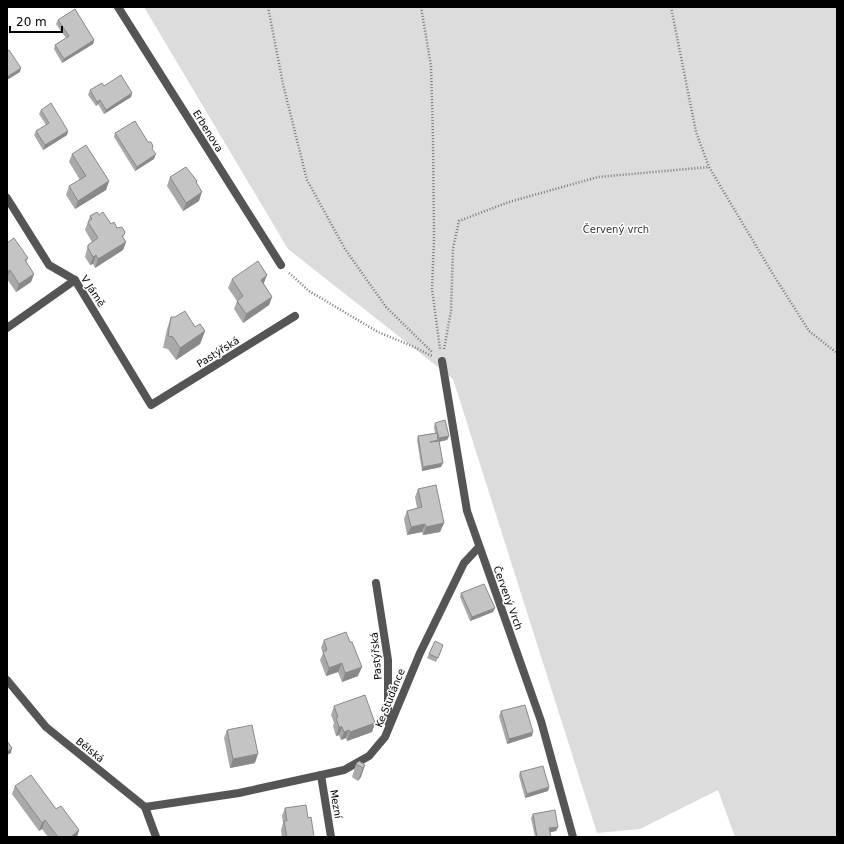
<svg xmlns="http://www.w3.org/2000/svg" width="844" height="844" font-family="'DejaVu Sans',sans-serif">
  <style>
    .green { fill: #dcdcdc }
    .lines { fill: none; stroke-linecap: round; stroke-linejoin: round }
    .path { stroke: #777; stroke-width: 2.5; stroke-dasharray: 1 2; stroke-linecap: butt }
    .minor { stroke: #555; stroke-width: 8 }
    .wall { fill: #a9a9a9 }
    .shaded-wall { fill: #898989 }
    .building { fill: #c4c4c4; stroke: #898989 }
    .labels { text-anchor: middle; dominant-baseline: central; stroke-width: 3; stroke-linejoin: round; paint-order: stroke }
    .street-label { font-size: 10px; fill: #000; stroke: #fff }
    .park-label { font-size: 10px; fill: #333; stroke: #fff }
  </style>
  <rect width="100%" height="100%" fill="#fff"/>
  <polygon class="green" points="144,7 837,7 837,837 735,837 718,790 640,829 597,833 453,379 288,249"/>
  <g class="lines">
    <g class="path">
      <polyline points="268,7 283,84 307,180 345,249 386,307 433,353"/>
      <polyline points="421,7 431,66 433,137 434,239 432,289 440,349"/>
      <polyline points="671,7 696,132 709,167 771,271 809,331 837,353"/>
      <polyline points="289,273 309,291 378,332 412,346 432,356"/>
      <polyline points="444,349 451,311 453,248 459,221 509,202 598,177 709,167"/>
    </g>
    <g class="minor">
      <polyline points="118,7 281,265"/>
      <polyline points="7,198 49,265 75,280 151,405 295,316"/>
      <polyline points="7,328 75,280"/>
      <polyline points="442,361 467,511 541,721 573,837"/>
      <polyline points="376,583 388,660 388,722"/>
      <polyline points="7,680 46,727 145,807 156,837"/>
      <polyline points="321,775 331,837"/>
      <polyline points="145,807 239,793 344,770 369,756 385,737 420,653 464,563 479,547"/>
    </g>
  </g>
  <g class="wall">
    <polygon points="58,20 94,40 93,44 62,63 54,49 55,45 66,38 56,24"/>
    <polygon points="104,86 132,93 131,97 104,114 98,104 96,106 88,95 90,90"/>
    <polygon points="41,110 68,131 67,135 43,150 34,135 36,131 46,125 39,114"/>
    <polygon points="115,133 152,149 154,159 135,171 114,137"/>
    <polygon points="72,154 109,181 106,190 75,209 66,195 69,186 80,180 69,162"/>
    <polygon points="170,177 196,183 199,201 183,211 167,186"/>
    <polygon points="99,215 111,224 117,228 124,235 123,238 126,242 123,250 95,268 93,264 90,265 85,257 88,245 92,242 85,230 90,216"/>
    <polygon points="7,243 28,258 26,262 34,274 31,282 16,292 7,279"/>
    <polygon points="232,279 264,283 264,284 272,297 269,305 243,323 234,309 237,301 228,288"/>
    <polygon points="171,317 205,331 200,344 176,360 168,349 163,348 167,329"/>
    <polygon points="435,423 449,436 447,440 439,442 441,467 422,471 417,440 418,436 435,433 434,427"/>
    <polygon points="418,489 444,523 440,532 423,535 422,532 407,535 404,519 407,511 417,508 415,497"/>
    <polygon points="461,593 495,608 493,612 470,621 460,597"/>
    <polygon points="324,640 358,676 342,682 338,672 326,676 320,660 323,653 321,648"/>
    <polygon points="442,649 436,662 427,658 429,654"/>
    <polygon points="334,706 375,723 372,732 347,741 346,738 341,740 339,735 336,736 333,726 334,723 331,715"/>
    <polygon points="501,711 532,736 507,744 499,716"/>
    <polygon points="227,730 255,763 230,768 224,738"/>
    <polygon points="356,764 365,765 361,777 358,781 352,777"/>
    <polygon points="520,772 549,787 548,791 525,798 519,776"/>
    <polygon points="15,786 56,809 79,830 77,837 48,837 42,829 39,831 12,794"/>
    <polygon points="285,808 308,818 314,837 282,837 281,830 283,823 282,816"/>
    <polygon points="533,814 558,827 556,831 550,832 551,837 535,837 531,818"/>
  </g>
  <g class="shaded-wall">
    <polygon points="94,40 93,44 62,63 64,59"/>
    <polygon points="21,68 20,72 7,80 7,77"/>
    <polygon points="132,93 131,97 104,114 106,110"/>
    <polygon points="100,100 98,104 96,106 97,102"/>
    <polygon points="68,131 67,135 43,150 45,145"/>
    <polygon points="156,154 154,159 135,171 137,167"/>
    <polygon points="109,181 106,190 75,209 78,201"/>
    <polygon points="202,192 199,201 183,211 186,203"/>
    <polygon points="126,242 123,250 95,268 98,259"/>
    <polygon points="96,255 93,264 90,265 93,257"/>
    <polygon points="10,270 7,279 7,272"/>
    <polygon points="34,274 31,282 16,292 19,284"/>
    <polygon points="267,275 264,283 258,288 261,280"/>
    <polygon points="272,297 269,305 243,323 246,314"/>
    <polygon points="205,331 200,344 176,360 180,348"/>
    <polygon points="449,436 447,440 437,442 430,442 438,440 439,438"/>
    <polygon points="443,463 441,467 422,471 423,467"/>
    <polygon points="444,523 440,532 423,535 426,527"/>
    <polygon points="425,524 422,532 407,535 411,527"/>
    <polygon points="495,608 493,612 470,621 472,617"/>
    <polygon points="342,663 338,672 326,676 329,668"/>
    <polygon points="362,667 358,676 342,682 345,673"/>
    <polygon points="375,723 372,732 347,741 350,732"/>
    <polygon points="339,727 342,727 339,735 336,736"/>
    <polygon points="349,730 346,738 341,740 344,732"/>
    <polygon points="533,732 532,736 507,744 509,739"/>
    <polygon points="12,748 11,753 7,755 7,752"/>
    <polygon points="258,754 255,763 230,768 233,759"/>
    <polygon points="365,765 361,777 358,781 363,768"/>
    <polygon points="549,787 548,791 525,798 527,794"/>
    <polygon points="45,820 42,829 39,831 42,823"/>
    <polygon points="558,827 556,831 548,833 549,828"/>
    <polygon points="79,830 77,837 71,837"/>
  </g>
  <g class="building">
    <polygon points="75,9 94,40 64,59 55,45 69,36 58,20"/>
    <polygon points="9,50 21,68 7,77 7,51"/>
    <polygon points="121,75 132,93 106,110 100,100 97,102 90,90 102,83 104,86"/>
    <polygon points="51,103 68,131 45,145 36,131 49,123 41,110"/>
    <polygon points="135,121 148,142 151,142 153,146 152,149 156,154 137,167 115,133"/>
    <polygon points="86,145 109,181 78,201 69,186 86,176 72,154"/>
    <polygon points="186,167 197,181 196,182 202,192 186,203 170,177"/>
    <polygon points="97,212 99,215 103,212 111,224 114,222 117,228 122,227 125,232 124,235 122,236 126,242 98,259 96,255 93,257 88,248 88,245 98,238 88,222 92,219 90,216"/>
    <polygon points="14,238 28,258 25,260 34,274 19,284 10,270 7,272 7,243"/>
    <polygon points="258,261 267,275 261,280 272,297 246,314 237,301 243,296 232,279"/>
    <polygon points="185,311 195,327 200,324 205,331 180,348 173,337 168,336 171,317 175,317"/>
    <polygon points="445,420 449,436 439,438 435,423"/>
    <polygon points="437,433 438,440 430,442 439,441 443,463 423,467 418,436"/>
    <polygon points="436,485 444,523 426,527 425,524 411,527 407,511 422,507 418,489"/>
    <polygon points="484,584 495,608 472,617 461,593"/>
    <polygon points="346,632 350,642 352,642 362,667 345,673 342,663 329,668 323,652 327,650 324,640"/>
    <polygon points="435,641 443,645 438,658 429,654"/>
    <polygon points="365,695 375,723 350,732 349,730 344,732 342,727 339,727 336,718 338,717 334,706"/>
    <polygon points="525,705 533,732 509,739 501,711"/>
    <polygon points="252,725 258,754 233,759 227,730"/>
    <polygon points="7,741 12,748 7,752"/>
    <polygon points="359,761 365,765 363,768 356,764"/>
    <polygon points="543,766 549,787 527,794 520,772"/>
    <polygon points="31,775 56,809 61,806 79,830 71,837 58,837 45,820 42,823 15,786"/>
    <polygon points="306,805 308,818 311,817 314,837 287,837 284,821 287,821 285,808"/>
    <polygon points="555,810 558,827 549,828 551,837 537,837 533,814"/>
  </g>
  <g class="labels">
    <g class="street-label">
      <text transform="translate(208 131) rotate(58)">Erbenova</text>
      <text transform="translate(93 291) rotate(57)">V Jámě</text>
      <text transform="translate(218 352) rotate(-32)">Pastýřská</text>
      <text transform="translate(508 598) rotate(70)">Červený Vrch</text>
      <text transform="translate(376 656) rotate(-95)">Pastýřská</text>
      <text transform="translate(390 698) rotate(-68)">Ke Studánce</text>
      <text transform="translate(90 750) rotate(39)">Bělská</text>
      <text transform="translate(336 804) rotate(81)">Mezní</text>
    </g>
    <g class="park-label">
      <text x="616" y="229">Červený vrch</text>
    </g>
  </g>
  <rect width="844" height="844" fill="none" stroke="#000000" stroke-width="16"/>
  <path d="M10 26v6h52v-6" fill="none" stroke="#000000" stroke-width="2"/>
  <text x="16" y="26" font-size="12" fill="#000000" stroke="#ffffff" stroke-width="3" paint-order="stroke">20 m</text>
</svg>
